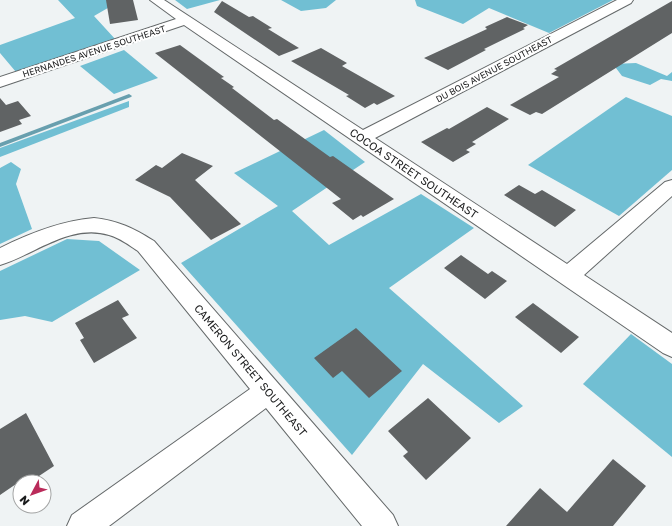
<svg xmlns="http://www.w3.org/2000/svg" width="672" height="526" font-family="'Golos Text',sans-serif">
  <style>
    .forest { fill: #71bfd3 }
    .lines { fill: none; stroke-linecap: round; stroke-linejoin: round }
    .stream { fill: #689fae; fill-rule: evenodd }
    .building { fill: #606364 }
    .street-casing { stroke: #65696a; stroke-width: 2 }
    .street { fill: #fff; fill-rule: evenodd }
    .labels { text-anchor: middle; dominant-baseline: central; stroke-width: 4; stroke-linejoin: round; paint-order: stroke }
    .far-street-label { font-size: 9px; fill: #1a1b1c; stroke: #fff }
    .street-label { font-size: 11px; fill: #1a1b1c; stroke: #fff }
  </style>
  <rect width="100%" height="100%" fill="#eff3f4"/>
  <g class="forest">
    <polygon points="58,0 129,0 113,5 94,16 116,40 16,72 0,53 0,45 75,18"/>
    <polygon points="175,0 220,0 187,9"/>
    <polygon points="281,0 336,0 326,8 301,11"/>
    <polygon points="415,0 613,0 549,33 489,8 463,24 417,6"/>
    <polygon points="124,50 158,78 114,94 80,66"/>
    <polygon points="636,63 667,76 672,72 672,81 661,79 650,85 622,76 613,64"/>
    <polygon points="626,97 672,116 672,170 619,216 528,165"/>
    <polygon points="129,101 129,107 0,157 0,148"/>
    <polygon points="324,130 365,162 292,211 329,245 421,194 474,228 389,288 523,406 499,423 423,364 352,455 181,263 278,206 234,173"/>
    <polygon points="11,162 21,169 16,184 32,229 0,244 0,168"/>
    <polygon points="67,239 99,241 140,270 52,322 25,316 0,320 0,271"/>
    <polygon points="631,334 672,364 672,457 583,384"/>
  </g>
  <g class="lines">
    <polygon class="stream" points="129,94 132,96 131,97 0,147 0,143"/>
  </g>
  <g class="building">
    <polygon points="106,0 133,0 138,20 110,24"/>
    <polygon points="222,1 249,17 253,16 272,28 268,29 299,48 279,56 214,12"/>
    <polygon points="672,1 672,33 542,114 536,112 530,115 510,105 559,77 551,74 557,70 554,69"/>
    <polygon points="507,17 528,25 523,28 525,29 484,49 486,50 448,70 424,58 487,29 485,27"/>
    <polygon points="180,45 224,77 221,78 234,87 232,88 274,120 277,119 330,157 333,156 394,199 363,217 361,215 353,220 332,203 341,199 155,53"/>
    <polygon points="321,48 347,63 342,66 395,96 377,105 374,103 365,108 346,96 349,95 291,61"/>
    <polygon points="0,98 6,105 18,101 31,116 19,120 22,124 0,132"/>
    <polygon points="487,107 509,119 472,142 476,144 466,150 470,152 453,162 421,142 447,128 449,129"/>
    <polygon points="182,153 213,166 195,180 241,224 211,240 170,197 135,180 156,165 162,168"/>
    <polygon points="519,185 535,194 542,190 576,210 555,227 504,195"/>
    <polygon points="461,255 488,274 492,271 507,281 485,299 444,268"/>
    <polygon points="118,300 129,315 122,318 137,338 94,363 80,340 84,338 75,323"/>
    <polygon points="533,303 579,337 561,353 515,317"/>
    <polygon points="356,328 402,371 369,398 342,371 333,378 314,358"/>
    <polygon points="428,398 471,438 426,480 403,456 408,452 388,431"/>
    <polygon points="26,413 54,466 30,482 19,482 0,495 0,429"/>
    <polygon points="613,459 646,486 613,526 506,526 540,488 567,512"/>
  </g>
  <g class="lines">
    <defs>
      <g id="street">
        <polygon points="150,0 164,0 363,130 617,0 633,0 631,3 375,138 567,264 665,182 672,180 672,196 584,275 672,333 672,357 663,353 184,25 0,87 0,77 176,19"/>
        <path d="M94,218c25,3 39,10 60,23l239,274 5,11h-36l-96,-118 -157,118h-42l5,-11 178,-126 -112,-138c-9,-6 -18,-13 -29,-16 -39,-12 -75,20 -109,30v-17c30,-15 61,-27 94,-30z"/>
      </g>
    </defs>
    <use href="#street" class="street-casing"/>
    <use href="#street" class="street"/>
  </g>
  <g class="labels">
    <g class="far-street-label">
      <text transform="translate(94 51) rotate(-18)">HERNANDES AVENUE SOUTHEAST</text>
      <text transform="translate(494 69) rotate(-28)">DU BOIS AVENUE SOUTHEAST</text>
    </g>
    <g class="street-label">
      <text transform="translate(414 173) rotate(34)">COCOA STREET SOUTHEAST</text>
      <text transform="translate(251 370) rotate(50)">CAMERON STREET SOUTHEAST</text>
    </g>
  </g>
  <g transform="translate(32 494) rotate(229)"><circle r="19" fill="#ffffff" stroke="#a3a4a4"/>
  <path d="M0-3L7 15L0 10L-7 15Z" fill="#ba2b5a"/>
  <text y="-6" font-size="11" font-weight="bold" text-anchor="middle" fill="#1a1b1c">N</text>
  </g>
</svg>
